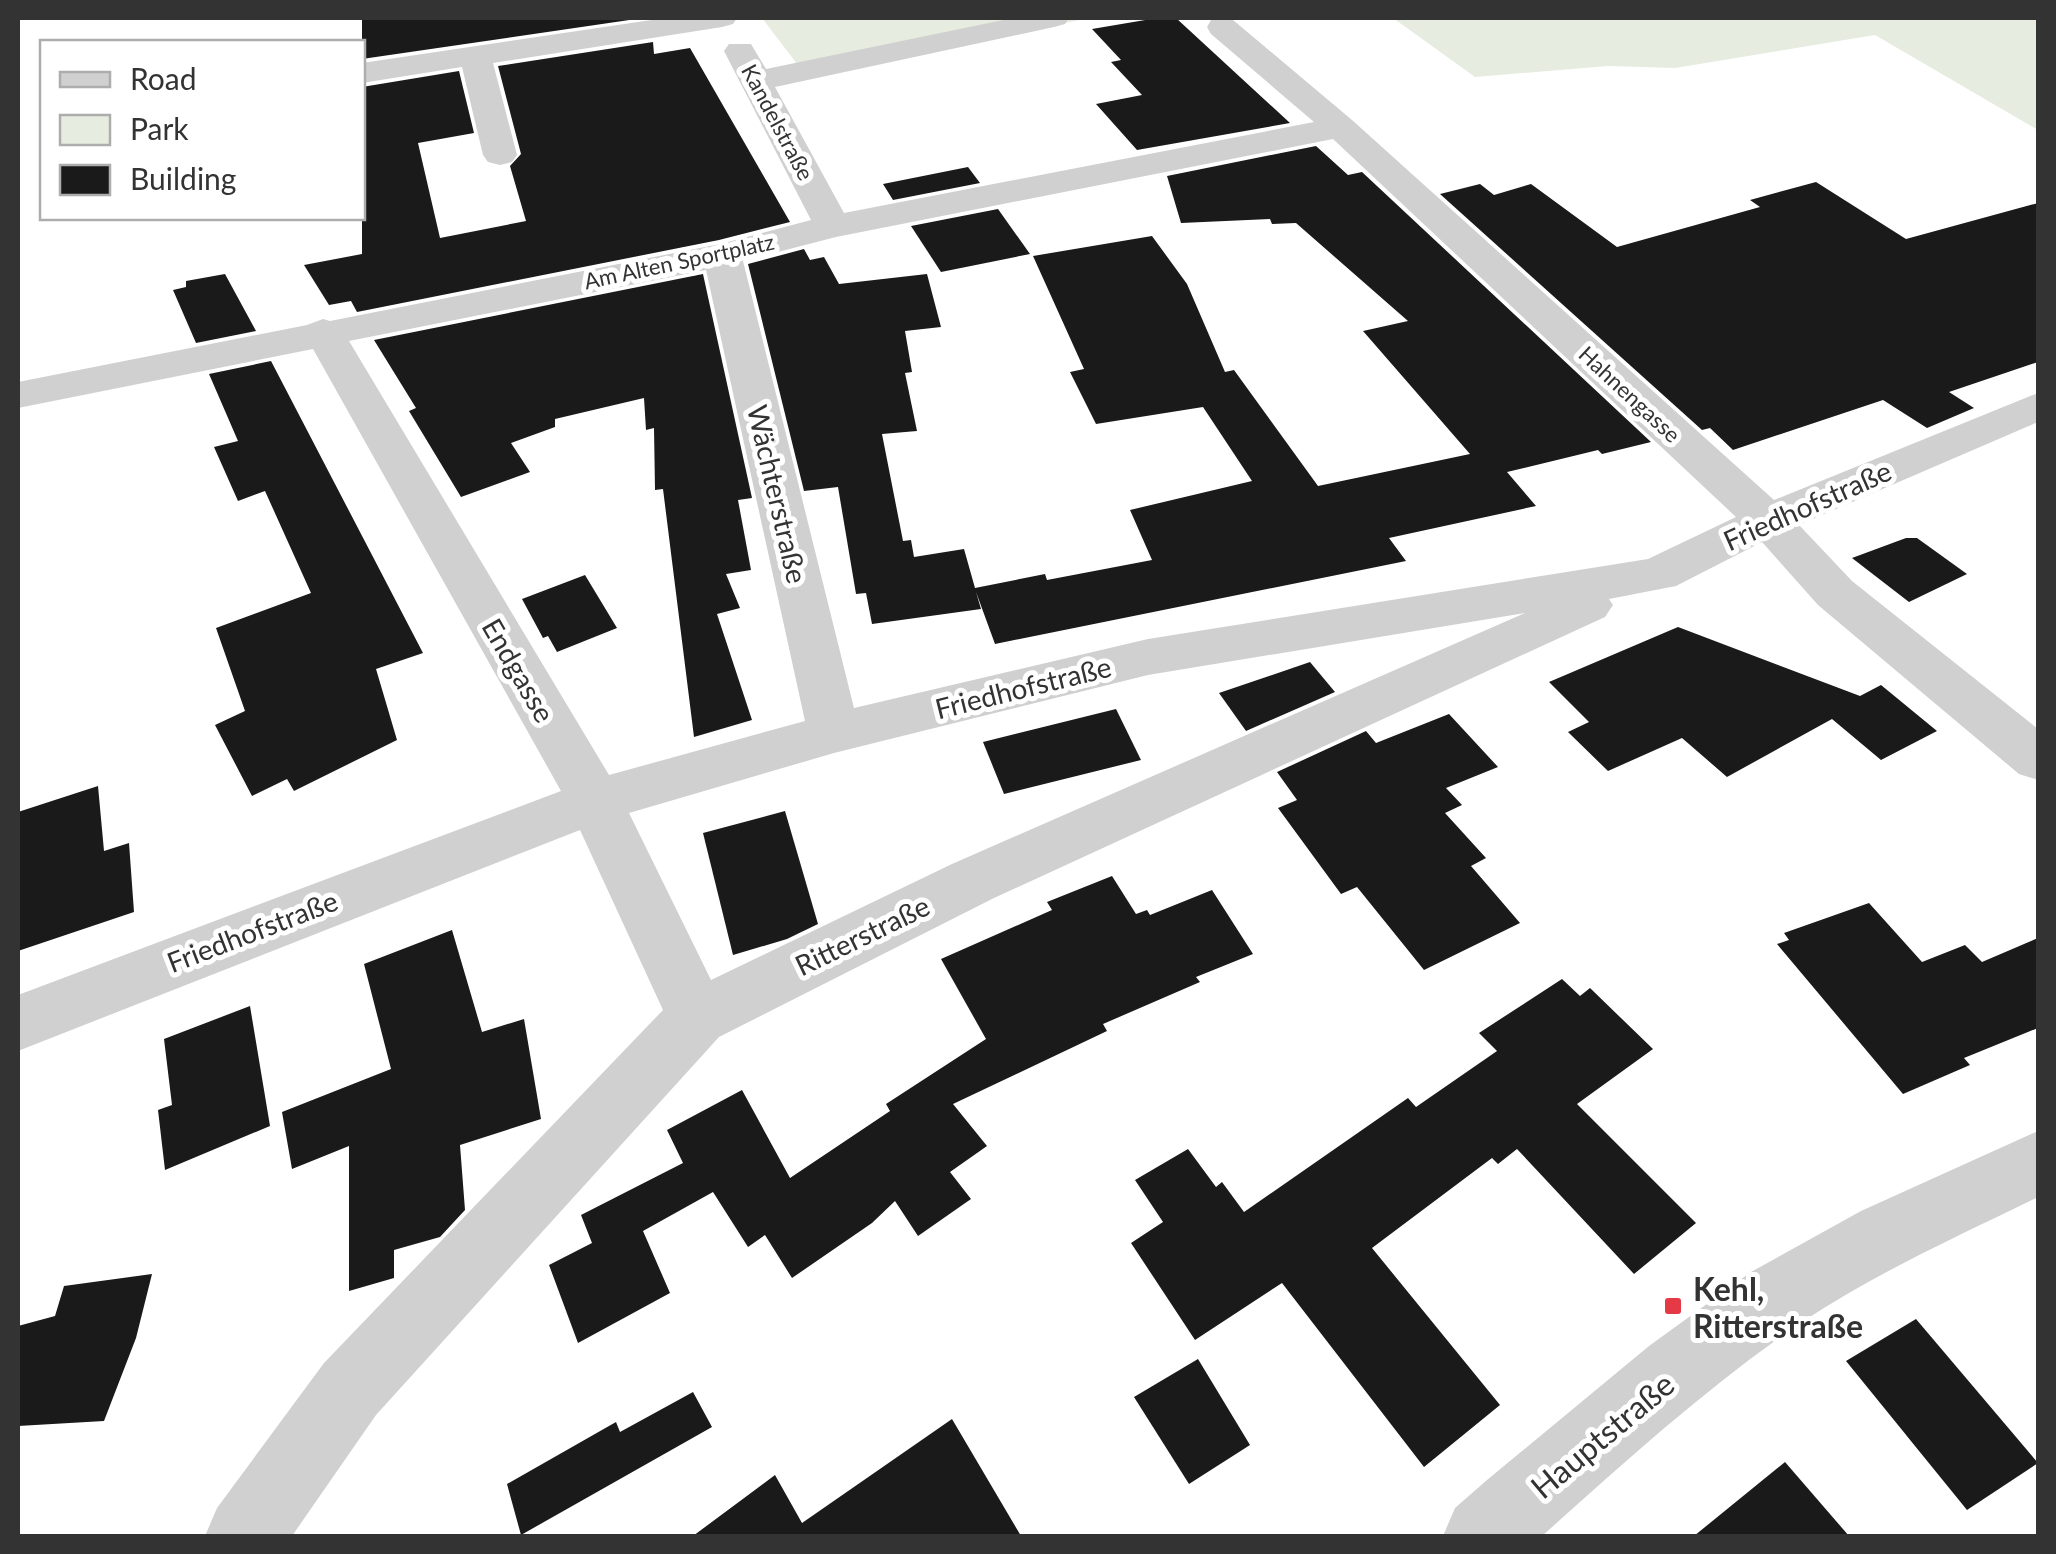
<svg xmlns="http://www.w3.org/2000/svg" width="2056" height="1554" font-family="Lato,sans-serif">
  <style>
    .green { fill: #e6ecdf }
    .building { fill: #1a1a1a }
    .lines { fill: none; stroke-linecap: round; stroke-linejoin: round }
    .minor { fill: #d0d0d0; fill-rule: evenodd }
    .poi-dot { fill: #e63946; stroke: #fff; stroke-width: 4 }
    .labels { text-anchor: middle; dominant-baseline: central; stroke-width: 10; stroke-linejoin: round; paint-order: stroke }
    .far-street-label { font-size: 22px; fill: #333; stroke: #fff }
    .street-label { font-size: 28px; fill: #333; stroke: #fff }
    .near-poi-label { font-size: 32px; font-weight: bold; fill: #333; stroke: #fff; text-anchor: start }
    .near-street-label { font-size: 32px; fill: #333; stroke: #fff }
  </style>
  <rect width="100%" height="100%" fill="#fff"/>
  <g class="green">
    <polygon points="762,18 1089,18 807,77"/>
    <polygon points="1393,18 2038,18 2038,130 1875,35 1675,68 1608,66 1475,77"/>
  </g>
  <g class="building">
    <polygon points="362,18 643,18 362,59"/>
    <polygon points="1157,18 1176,18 1290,123 1137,150 1096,104 1142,95 1111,62 1121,60 1092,29"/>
    <polygon points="653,42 654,54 690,48 790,222 719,240 357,312 351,301 329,305 304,265 362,254 362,87 459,71 474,133 418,143 440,238 526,221 510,166 521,154 498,66"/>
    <polygon points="1316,146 1348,175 1362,172 1651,442 1602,454 1598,450 1507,472 1536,506 1389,538 1406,561 995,644 976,592 981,609 872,624 866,593 856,594 838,487 804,491 748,264 804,249 810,260 824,257 839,284 927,274 941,327 905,331 912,372 905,373 917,431 882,434 903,541 911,540 914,557 964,549 975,588 1045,574 1047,580 1152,560 1130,510 1252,481 1203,407 1096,424 1070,372 1084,369 1033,256 1152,236 1187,284 1225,372 1234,370 1318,486 1470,454 1363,331 1408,321 1296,223 1272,224 1270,219 1181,223 1167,176"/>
    <polygon points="968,167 980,183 893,200 883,184"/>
    <polygon points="1816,182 1906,239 2038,203 2038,362 1949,392 1974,408 1927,428 1883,400 1733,450 1710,428 1702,430 1440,194 1480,184 1494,195 1531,184 1617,247 1760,207 1750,200"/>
    <polygon points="998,209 1030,254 941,272 911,226"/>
    <polygon points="225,274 256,331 196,343 173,290 186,287 186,281"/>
    <polygon points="703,274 752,498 738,500 751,570 726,574 740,608 717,614 752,720 694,737 663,489 655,490 654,428 646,430 644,398 555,419 555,427 511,443 530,472 461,497 409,411 416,408 374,340"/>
    <polygon points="271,361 423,653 376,669 397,740 294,791 287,779 252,796 215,725 245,711 216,628 311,593 265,491 238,501 214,447 238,441 209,374"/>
    <polygon points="1906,538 1917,538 1967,574 1909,602 1852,558"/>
    <polygon points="585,575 617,628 557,652 548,636 543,638 522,599"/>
    <polygon points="1678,627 1860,696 1881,685 1937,731 1881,760 1832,719 1727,777 1682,738 1608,771 1568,732 1589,722 1549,682"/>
    <polygon points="1310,662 1335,692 1246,731 1219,693"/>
    <polygon points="1116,709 1141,760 1004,794 983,742"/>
    <polygon points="1449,714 1498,767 1446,788 1462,805 1445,813 1486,858 1471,866 1520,923 1424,970 1357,887 1341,894 1278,808 1297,800 1277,772 1366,731 1376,743"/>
    <polygon points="98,786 104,851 129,843 134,912 18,951 18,812"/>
    <polygon points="785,811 818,924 787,939 733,955 703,833"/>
    <polygon points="1112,876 1136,914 1147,910 1150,915 1212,890 1253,954 1196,977 1200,982 1103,1024 1107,1031 953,1104 987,1146 950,1172 971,1199 918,1236 895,1201 872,1223 792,1278 765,1235 748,1247 713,1192 643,1231 670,1293 578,1343 549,1265 592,1243 581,1215 683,1163 667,1130 742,1090 790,1178 890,1111 886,1104 986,1039 941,959 1052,910 1047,902"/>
    <polygon points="1869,903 1922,962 1965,945 1982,962 2038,938 2038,1028 1964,1058 1970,1065 1903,1094 1777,944 1789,940 1784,933"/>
    <polygon points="452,930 482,1032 524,1019 541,1119 460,1145 465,1210 440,1237 394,1250 394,1278 349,1291 349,1146 292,1169 282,1112 391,1069 364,964"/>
    <polygon points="1562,979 1580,996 1590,988 1653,1049 1577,1104 1696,1223 1634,1274 1517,1149 1498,1164 1492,1158 1372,1248 1500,1405 1424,1467 1282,1283 1195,1340 1131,1243 1163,1222 1135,1180 1188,1149 1216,1187 1222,1182 1244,1212 1408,1098 1416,1107 1497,1051 1479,1033"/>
    <polygon points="250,1006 270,1126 165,1170 158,1110 172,1105 164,1039"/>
    <polygon points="152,1274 136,1338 104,1421 18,1426 18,1326 55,1316 64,1286"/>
    <polygon points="1916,1319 2038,1463 1967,1510 1846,1361"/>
    <polygon points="1198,1359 1250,1445 1189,1484 1134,1397"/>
    <polygon points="693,1392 712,1427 521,1535 507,1484 616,1422 620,1432"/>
    <polygon points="952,1419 1021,1536 693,1536 775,1475 802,1523"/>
    <polygon points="1785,1462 1849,1536 1694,1536"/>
  </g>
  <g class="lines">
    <g class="minor">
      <polygon points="665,18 737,18 733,24 722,27 493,63 517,155 512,162 500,165 488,162 483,155 462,67 362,83 362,63"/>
      <path d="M1013,18h56l-4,6 -11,3 -279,60 69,126 470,-91 -103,-88 -4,-7 4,-7h22l119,100 422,380 264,-107v29l-239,103 53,56 186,148v51l-19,-6 -201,-169 -56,-63 -86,44 -67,13 4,6 -8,12 -611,281 -275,139 -343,378 -84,121h-87l12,-28 107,-145 339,-353 -83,-180 -562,221v-56l543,-204 -248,-442 -295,59v-26l289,-57 16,-6 7,2 390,-77 91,-24 -87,-169 5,-7h22l15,25zM1333,139l403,378 -88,42 -500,80 -294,69 -111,-447 93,-24zM706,270l99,451 -196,54 -260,-434zM1525,613l-573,251 -241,116 -82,-167 205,-60 314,-78z"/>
      <path d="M2038,1131v66c-80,39 -162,76 -236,125 -93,63 -177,140 -260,214h-99l12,-28 32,-28 162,-134 102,-74 110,-61z"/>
    </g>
  </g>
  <rect class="poi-dot" x="1663" y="1296" width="20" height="20" rx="5"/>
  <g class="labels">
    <g class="far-street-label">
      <text transform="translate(778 122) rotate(62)">Kandelstraße</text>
      <text transform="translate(679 261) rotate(-12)">Am Alten Sportplatz</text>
      <text transform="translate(1630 394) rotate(43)">Hahnengasse</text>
    </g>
    <g class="street-label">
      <text transform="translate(778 494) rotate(77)">Wächterstraße</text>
      <text transform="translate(1807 505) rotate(-24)">Friedhofstraße</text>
      <text transform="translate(519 670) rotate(60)">Endgasse</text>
      <text transform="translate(1023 687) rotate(-14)">Friedhofstraße</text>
      <text transform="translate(252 931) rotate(-21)">Friedhofstraße</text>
      <text transform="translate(862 935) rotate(-26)">Ritterstraße</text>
    </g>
    <g class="near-poi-label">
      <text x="1693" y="1288">Kehl,<tspan x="1693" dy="37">Ritterstraße</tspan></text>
    </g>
    <g class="near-street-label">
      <text transform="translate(1602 1435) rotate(-40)">Hauptstraße</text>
    </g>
  </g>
  <rect width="2056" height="1554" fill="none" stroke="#333333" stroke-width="40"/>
  <rect x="40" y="40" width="325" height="180" fill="#ffffff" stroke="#adadad" stroke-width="2.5"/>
  <rect x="60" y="72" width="50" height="15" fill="#d0d0d0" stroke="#adadad" stroke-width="2.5"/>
  <text x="130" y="90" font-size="30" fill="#333333">Road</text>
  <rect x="60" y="115" width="50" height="30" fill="#e6ecdf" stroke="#adadad" stroke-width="2.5"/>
  <text x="130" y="140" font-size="30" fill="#333333">Park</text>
  <rect x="60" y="165" width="50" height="30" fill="#1a1a1a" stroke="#adadad" stroke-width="2.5"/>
  <text x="130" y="190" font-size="30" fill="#333333">Building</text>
</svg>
